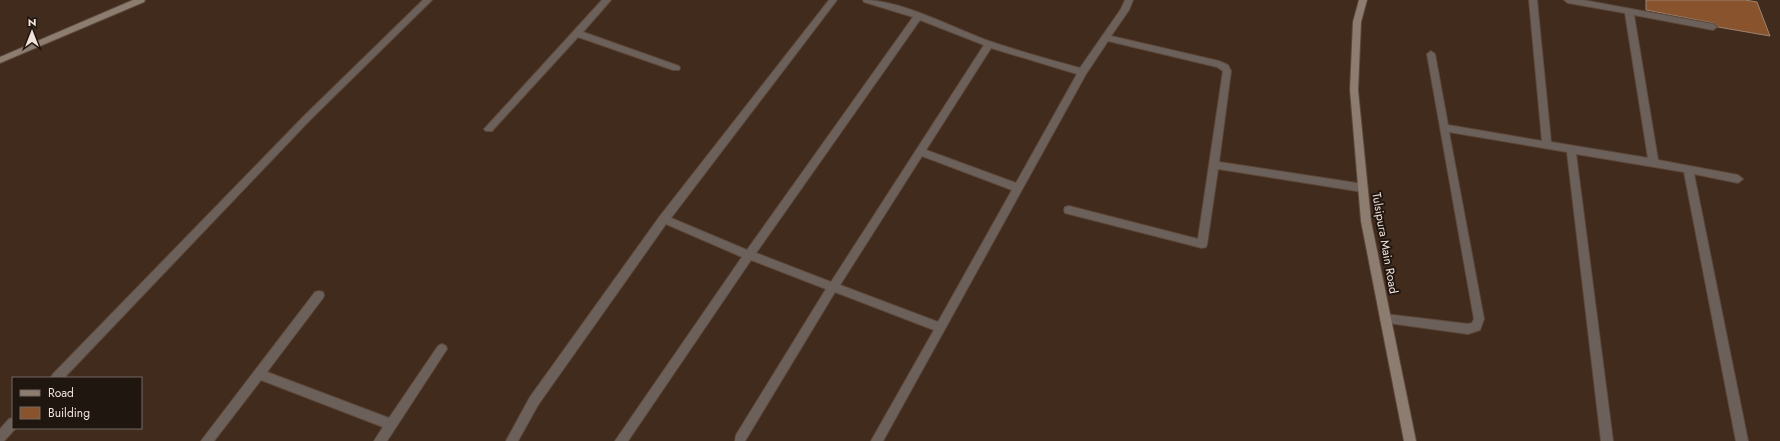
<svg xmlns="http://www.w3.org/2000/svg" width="1780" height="441" font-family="Jost,sans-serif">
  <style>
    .building { fill: #89542d; stroke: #9c8271 }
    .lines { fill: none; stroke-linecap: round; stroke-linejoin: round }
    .lane-casing { stroke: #5d483b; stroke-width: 2 }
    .street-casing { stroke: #5d483b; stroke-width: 2 }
    .secondary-casing { stroke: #5d483b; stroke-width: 2 }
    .lane { fill: #6c615a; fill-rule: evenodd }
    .street { fill: #6c615a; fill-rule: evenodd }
    .secondary { fill: #8d7c70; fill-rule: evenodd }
    .labels { text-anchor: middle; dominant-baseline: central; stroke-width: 4; stroke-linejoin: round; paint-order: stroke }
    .street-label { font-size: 12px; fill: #f1e3da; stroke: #201610 }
  </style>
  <rect width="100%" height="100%" fill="#412b1d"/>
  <polygon class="building" points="1646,0 1745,0 1757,2 1770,36 1718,27 1713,23 1646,10"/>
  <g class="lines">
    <defs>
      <polygon id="lane" points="319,291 323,292 324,295 323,298 267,372 389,418 438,346 442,344 446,346 447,349 387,441 374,441 383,427 261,380 214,441 201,441 315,292"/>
      <g id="street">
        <polygon points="423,0 432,0 310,120 64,378 51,378 53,374 304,116"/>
        <polygon points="602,0 611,0 583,32 679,66 680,68 679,70 673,70 578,37 492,131 486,131 484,129 486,127"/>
        <path d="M829,0h8l-166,218 76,32 166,-233 -49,-15 -1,-2c40,0 91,29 129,42 29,10 59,18 88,26l41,-59 4,-9h8l-4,10 -18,26 108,25 9,4 3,6 -12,91 144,22 5,4 -5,4 -145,-23 -11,75 -1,3 -4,1 -137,-35 -1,-3 1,-3 4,-1 129,33 25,-168 -6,-4 -109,-26 -22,33 -203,367h-12l63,-111 -99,-38 -90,149h-10l1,-6 90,-146 -75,-29 -123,181h-13l127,-184 -76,-33 -128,181 -20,36h-12l24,-44 130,-181zM920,20l64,25 -153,237 -75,-29zM991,48l86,26 -61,109 -90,-33zM922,156l90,34 -74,132 -98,-37z"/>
        <polygon points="1529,0 1537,0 1551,142 1648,158 1625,13 1568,3 1564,0 1583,0 1713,24 1717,27 1713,30 1634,15 1658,160 1738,175 1743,179 1738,183 1694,174 1748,441 1736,441 1684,172 1576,154 1613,441 1601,441 1567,152 1449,132 1484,319 1480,330 1468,334 1381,322 1380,319 1381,316 1385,314 1468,324 1472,323 1474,319 1427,54 1431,51 1435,54 1448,125 1542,141"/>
        <polygon points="13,418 13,428 16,428 4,441 0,441 0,429 9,419"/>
      </g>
      <g id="secondary">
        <polygon points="133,0 145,0 144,2 0,63 0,57"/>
        <polygon points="1359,0 1367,0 1361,22 1358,90 1371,221 1416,441 1404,441 1361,221 1350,90 1353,22"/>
      </g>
    </defs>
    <use href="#lane" class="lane-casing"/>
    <use href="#street" class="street-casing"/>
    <use href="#secondary" class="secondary-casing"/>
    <use href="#lane" class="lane"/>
    <use href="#street" class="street"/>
    <use href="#secondary" class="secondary"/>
  </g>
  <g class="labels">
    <g class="street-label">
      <text transform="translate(1385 243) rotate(80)">Tulsipura Main Road</text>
    </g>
  </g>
  <rect x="12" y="377" width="130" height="52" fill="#201610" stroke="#746861"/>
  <rect x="20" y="390" width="20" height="6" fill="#8d7c70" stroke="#746861"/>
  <text x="48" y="397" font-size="12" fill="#f1e3da">Road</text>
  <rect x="20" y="407" width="20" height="12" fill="#89542d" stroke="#746861"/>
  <text x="48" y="417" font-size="12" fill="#f1e3da">Building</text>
  <g transform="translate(32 32)" stroke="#201610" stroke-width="3" paint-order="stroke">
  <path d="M0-3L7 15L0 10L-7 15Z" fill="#f1e3da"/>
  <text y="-6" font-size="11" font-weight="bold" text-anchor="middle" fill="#f1e3da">N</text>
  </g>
</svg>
